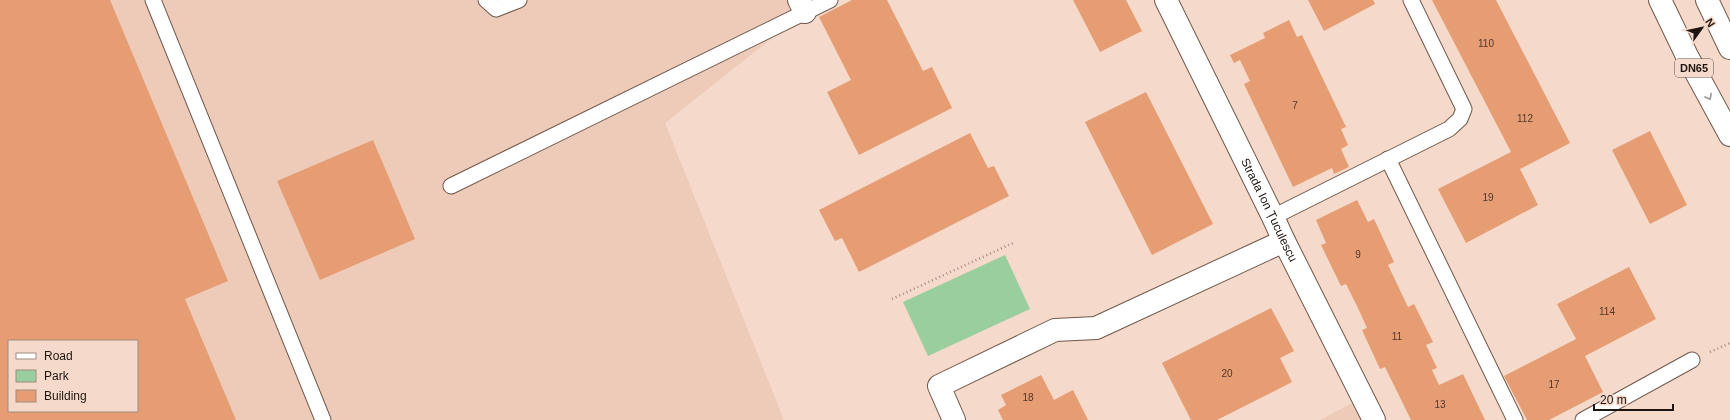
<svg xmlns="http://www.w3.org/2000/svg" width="1730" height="420" font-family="Helvetica,sans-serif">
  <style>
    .built { fill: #eecbb9; fill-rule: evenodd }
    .green { fill: #99cf9f }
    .building { fill: #e69d73; fill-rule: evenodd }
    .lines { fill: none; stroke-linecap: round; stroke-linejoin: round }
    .service-casing { stroke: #70584b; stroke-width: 17 }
    .minor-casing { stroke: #70584b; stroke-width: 24 }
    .primary-casing { stroke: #70584b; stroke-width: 24 }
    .path { stroke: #a18c81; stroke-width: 2.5; stroke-dasharray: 1 3; stroke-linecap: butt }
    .service { stroke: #fff; stroke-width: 15 }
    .minor { stroke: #fff; stroke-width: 22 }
    .primary { stroke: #fff; stroke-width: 22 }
    .oneway { stroke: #9a9693 }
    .labels { text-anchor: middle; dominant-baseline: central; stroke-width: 3; stroke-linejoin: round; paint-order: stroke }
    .number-label { font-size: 10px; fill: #513729 }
    .shield { fill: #f5d9ca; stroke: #5f5048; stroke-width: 1 }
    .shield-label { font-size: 11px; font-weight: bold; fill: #1f1510 }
    .street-label { font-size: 12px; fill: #1f1510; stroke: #f5d9ca }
  </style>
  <rect width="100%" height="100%" fill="#f5d9ca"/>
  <g class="built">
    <path d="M0,0h799l6,12 -140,111 119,297h-784zM9,341h128v70h-128z"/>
    <polygon points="1362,398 1375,420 1320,420"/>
  </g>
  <polygon class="green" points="1005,255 1030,309 928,356 903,302"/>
  <g class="building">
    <path d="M0,0h110l118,281 -43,18 51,121h-236zM9,341h128v70h-128z"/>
    <polygon points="852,0 887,0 923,71 932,67 952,108 859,155 827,92 851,80 819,17"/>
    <polygon points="1073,0 1126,0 1142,31 1100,52"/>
    <polygon points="1308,0 1373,0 1375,4 1324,31"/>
    <polygon points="1432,0 1496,0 1570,143 1520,169 1538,205 1466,243 1438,189 1511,152"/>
    <polygon points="1289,20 1297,37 1302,35 1346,127 1341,129 1348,145 1341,149 1349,167 1334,174 1332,168 1293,187 1244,84 1250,81 1240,60 1234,63 1230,55 1265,38 1263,33"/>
    <polygon points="1146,92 1213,224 1152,255 1085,122"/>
    <polygon points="1650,131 1687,205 1650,224 1612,150"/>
    <polygon points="970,133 988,168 994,166 1009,196 859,272 842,238 835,241 819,210"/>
    <polygon points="373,140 415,239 320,280 277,181"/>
    <polygon points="1357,200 1368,222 1374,219 1394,262 1388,265 1408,307 1414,304 1433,342 1426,345 1437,368 1432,370 1439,385 1463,374 1485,420 1411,420 1385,367 1380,369 1362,330 1367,328 1357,306 1346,284 1341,286 1321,245 1326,243 1316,220"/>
    <polygon points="1629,267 1656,319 1585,356 1603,392 1549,420 1527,420 1504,376 1576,339 1557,304"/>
    <polygon points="1271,308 1294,351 1280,358 1292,382 1217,420 1191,420 1162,363"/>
    <polygon points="1041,375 1054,400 1073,390 1088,420 1003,420 998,410 1006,405 1001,395"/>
  </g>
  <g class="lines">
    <defs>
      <g id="service">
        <polyline points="153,0 323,420"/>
        <polyline points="486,0 496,9 519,0"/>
        <polyline points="1388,159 1515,420"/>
        <polyline points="451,186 830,0"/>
        <polyline points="1273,217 1449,129 1460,119 1464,109 1411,0"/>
        <polyline points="1583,420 1692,360"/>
      </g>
      <g id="minor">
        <polyline points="799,0 805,12"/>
        <path id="s1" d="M1166,0l107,217 11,24 90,179"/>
        <polyline points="954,420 939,386 1055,330 1096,328 1284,241"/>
      </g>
      <g id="primary">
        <polyline points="1660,0 1687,56 1730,135"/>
        <polyline points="1707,0 1730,48"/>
      </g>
    </defs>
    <use href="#service" class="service-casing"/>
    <use href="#minor" class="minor-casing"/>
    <use href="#primary" class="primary-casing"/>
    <g class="path">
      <polyline points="892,299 1013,243"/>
      <polyline points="1710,352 1730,343"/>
    </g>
    <use href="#service" class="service"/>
    <use href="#minor" class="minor"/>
    <use href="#primary" class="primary"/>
  </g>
  <defs><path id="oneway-chevron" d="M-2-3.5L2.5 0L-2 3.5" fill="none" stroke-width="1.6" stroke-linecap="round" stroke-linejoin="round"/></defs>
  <use class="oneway" href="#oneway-chevron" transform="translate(1709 97) rotate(61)"/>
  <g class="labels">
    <g class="number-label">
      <text x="1486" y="43">110</text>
      <text x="1295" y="105">7</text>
      <text x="1525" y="118">112</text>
      <text x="1488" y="197">19</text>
      <text x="1358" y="254">9</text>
      <text x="1607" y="311">114</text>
      <text x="1397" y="336">11</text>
      <text x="1227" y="373">20</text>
      <text x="1554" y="384">17</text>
      <text x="1028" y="397">18</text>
      <text x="1440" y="404">13</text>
    </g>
    <rect class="shield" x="1675" y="59" width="38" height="18" rx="3"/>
    <g class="shield-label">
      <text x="1694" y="68">DN65</text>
    </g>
    <g class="street-label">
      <text stroke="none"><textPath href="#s1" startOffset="234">Strada Ion Țuculescu</textPath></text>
    </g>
  </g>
  <rect x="8" y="340" width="130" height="72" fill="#f5d9ca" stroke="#9f8b80"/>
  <rect x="16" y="353" width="20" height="6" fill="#ffffff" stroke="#9f8b80"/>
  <text x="44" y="360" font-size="12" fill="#1f1510">Road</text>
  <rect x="16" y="370" width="20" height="12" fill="#99cf9f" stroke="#9f8b80"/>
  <text x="44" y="380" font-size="12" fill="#1f1510">Park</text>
  <rect x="16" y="390" width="20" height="12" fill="#e69d73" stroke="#9f8b80"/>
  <text x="44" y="400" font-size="12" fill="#1f1510">Building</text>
  <g transform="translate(1702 28) rotate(57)" stroke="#f5d9ca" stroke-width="3" paint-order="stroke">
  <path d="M0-3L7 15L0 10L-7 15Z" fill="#1f1510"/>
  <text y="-6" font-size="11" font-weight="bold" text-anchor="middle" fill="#1f1510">N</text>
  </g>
  <path d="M1594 404v6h79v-6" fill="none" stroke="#1f1510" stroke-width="2"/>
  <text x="1600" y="404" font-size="12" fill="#1f1510" stroke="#f5d9ca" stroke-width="3" paint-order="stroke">20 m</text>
</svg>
